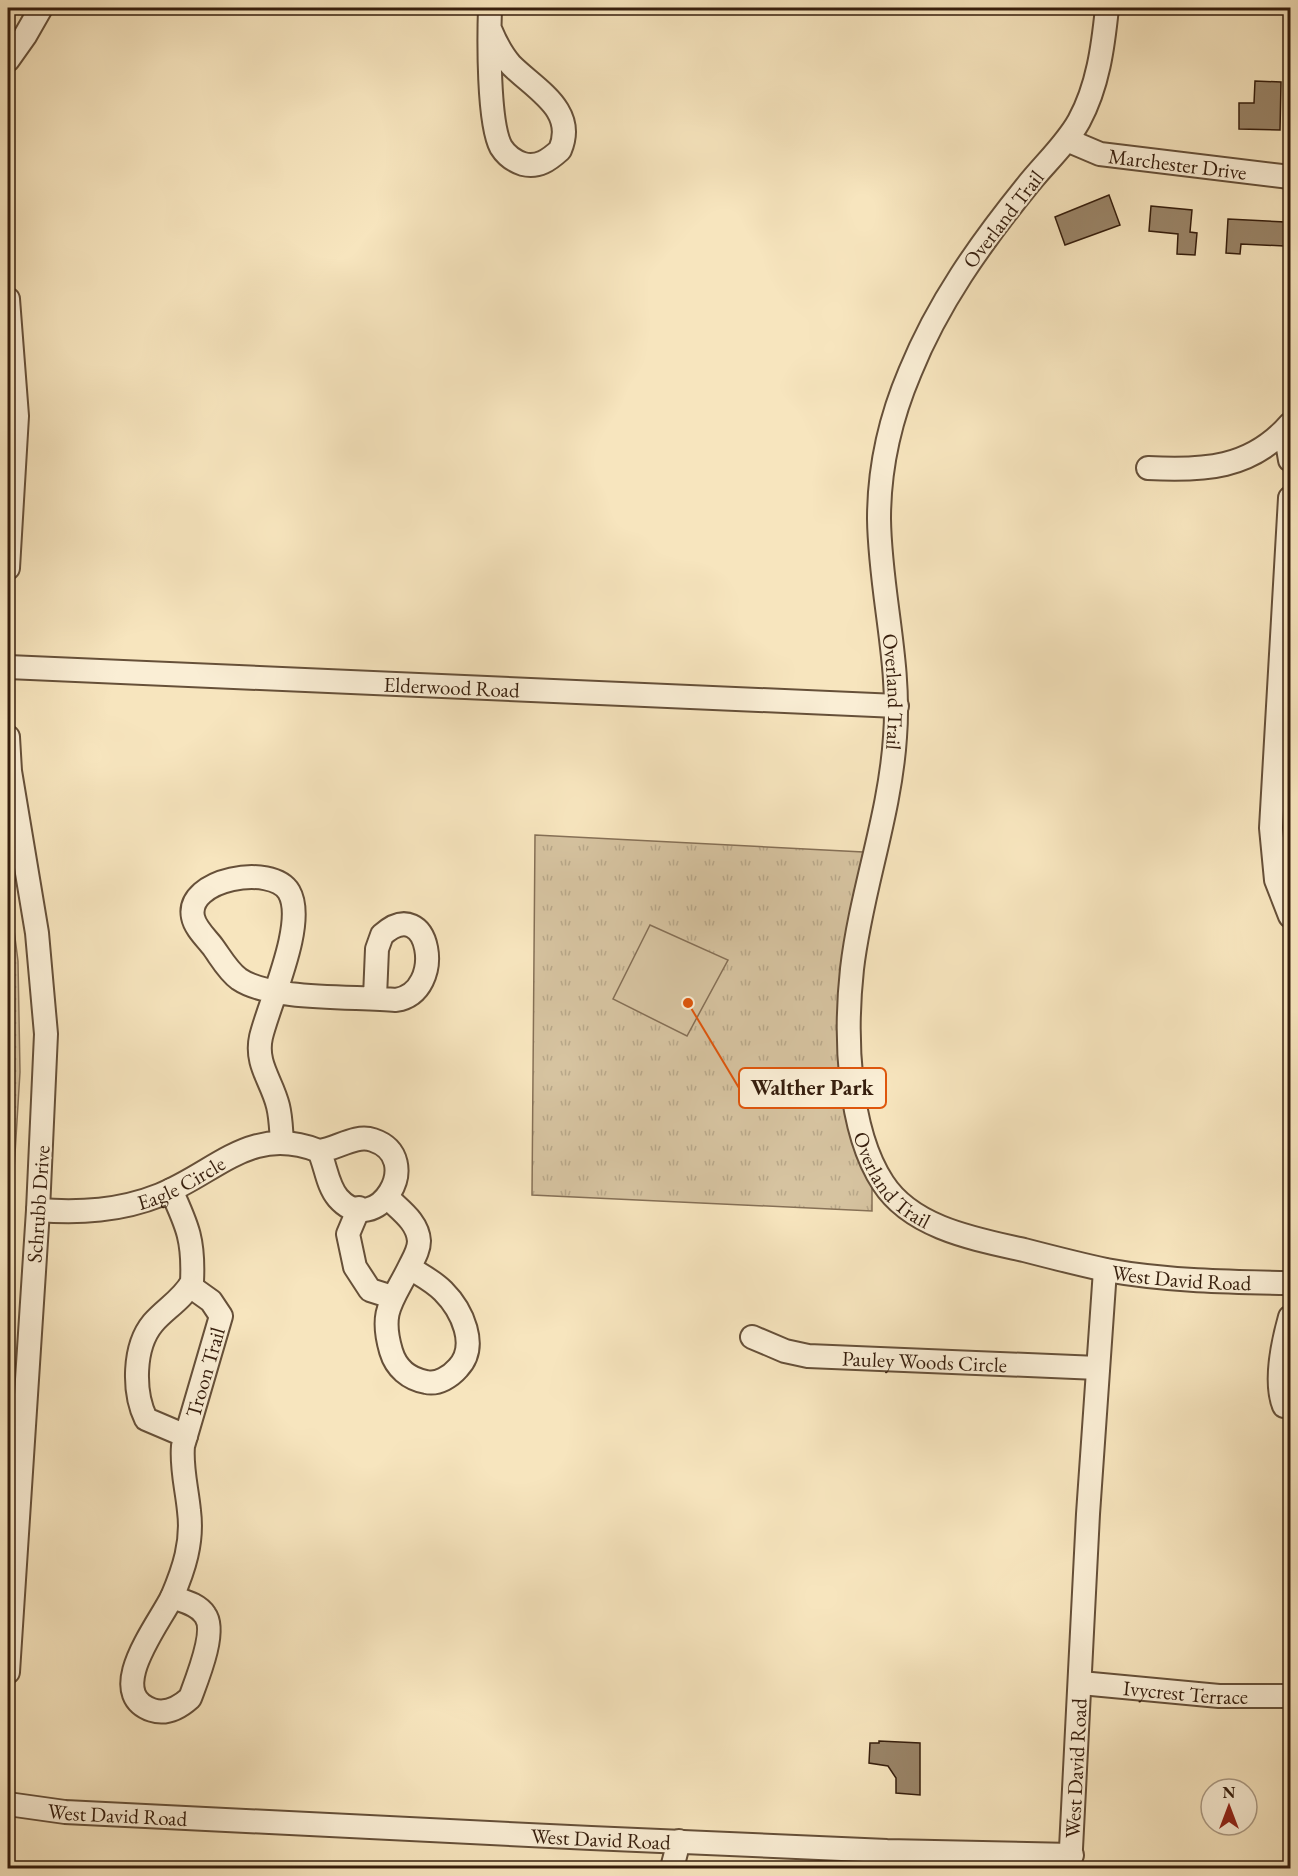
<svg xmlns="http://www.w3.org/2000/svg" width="1298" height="1876" font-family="'EB Garamond',serif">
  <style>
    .grass { fill: url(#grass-dots); stroke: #867056; stroke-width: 1.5 }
    .park { fill: url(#park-tufts); stroke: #867056; stroke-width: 1.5 }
    .garden { fill: #d6c3a0; stroke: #867056; stroke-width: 1.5 }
    .building { fill: #9a8569; stroke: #361e0d; stroke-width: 1.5 }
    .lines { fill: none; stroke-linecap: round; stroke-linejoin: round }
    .minor-casing { stroke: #665039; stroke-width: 26 }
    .minor { stroke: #faeed5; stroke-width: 22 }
    .labels { text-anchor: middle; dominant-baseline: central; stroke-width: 4.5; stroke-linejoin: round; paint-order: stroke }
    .street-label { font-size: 21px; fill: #361e0d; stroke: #faeed5 }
    .leader { fill: none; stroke: #df560c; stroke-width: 2 }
    .callout-dot { fill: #df560c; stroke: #faeed5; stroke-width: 2 }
    .callout { fill: #faeed5; stroke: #df560c; stroke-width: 2 }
    .callout-label { font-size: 22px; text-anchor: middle; font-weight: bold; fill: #361e0d }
  </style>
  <defs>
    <pattern id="grass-dots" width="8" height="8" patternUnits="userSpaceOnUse" patternTransform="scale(1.5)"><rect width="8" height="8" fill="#d6c3a0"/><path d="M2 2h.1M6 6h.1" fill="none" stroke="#b8a789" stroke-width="1.8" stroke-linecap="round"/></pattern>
    <pattern id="park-tufts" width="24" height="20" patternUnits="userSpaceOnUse" patternTransform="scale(1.5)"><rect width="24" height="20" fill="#d6c3a0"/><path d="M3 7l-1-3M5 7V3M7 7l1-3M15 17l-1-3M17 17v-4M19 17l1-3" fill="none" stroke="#b8a789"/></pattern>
  </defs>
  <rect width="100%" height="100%" fill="#f7e5be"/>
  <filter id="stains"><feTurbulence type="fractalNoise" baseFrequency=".00333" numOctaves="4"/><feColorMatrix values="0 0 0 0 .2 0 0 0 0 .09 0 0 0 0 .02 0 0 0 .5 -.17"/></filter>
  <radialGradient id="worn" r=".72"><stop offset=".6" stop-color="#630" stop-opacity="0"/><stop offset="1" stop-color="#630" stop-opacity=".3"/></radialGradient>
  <polygon class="grass" points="8,883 18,961 20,1072 8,1268"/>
  <polygon class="park" points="535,835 863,852 843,974 872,1177 872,1211 532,1195"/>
  <polygon class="garden" points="650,925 728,960 687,1036 613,999"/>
  <g class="building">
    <polygon points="1255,81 1281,82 1280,130 1239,129 1239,103 1254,103"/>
    <polygon points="1109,195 1120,225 1065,245 1055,217"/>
    <polygon points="1151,206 1192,210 1190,232 1197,233 1195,255 1177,254 1178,234 1149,231"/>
    <polygon points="1228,219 1285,222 1284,246 1241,244 1240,254 1226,253"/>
    <polygon points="879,1741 920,1743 920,1795 896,1793 896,1778 888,1766 869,1763 870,1743 879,1743"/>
  </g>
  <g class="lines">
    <defs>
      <g id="minor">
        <path id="s1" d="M1107,8c-4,39 -9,78 -28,113 -14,25 -36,44 -53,66 -46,57 -88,116 -116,185 -20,47 -31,95 -31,147 1,74 22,143 16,218 -5,79 -34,154 -43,232 -7,64 -5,159 31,214 29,45 92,56 141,67 27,7 54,14 82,20 60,11 123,12 184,13"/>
        <path d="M490,29c5,12 12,26 21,36 25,25 66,45 49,85 -11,10 -22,18 -37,14 -9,-3 -17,-9 -22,-17 -13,-24 -12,-110 -11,-139"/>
        <polyline points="8,60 25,36 41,8"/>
        <path id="s2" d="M1067,140l33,14 190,23"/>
        <polyline points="8,299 17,416 8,568"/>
        <polyline points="1281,434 1288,448 1290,460"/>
        <path d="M1148,468c55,3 103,1 142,-44"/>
        <polyline points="1290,498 1271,828 1276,880 1290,916"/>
        <path id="s3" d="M8,667l889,39"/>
        <polyline points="8,737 10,771 37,933 46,1034 38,1210 8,1672"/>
        <path d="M282,1142c-1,-12 -1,-24 -4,-36 -6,-25 -23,-42 -17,-69 8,-34 46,-114 28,-145 -17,-29 -104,-13 -96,25 2,11 14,22 20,30 8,11 15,24 26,32 32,22 117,17 157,21 51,-8 34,-108 -14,-65l-5,14 -2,48"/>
        <path d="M171,1190c17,37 23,51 21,92 -9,17 -27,27 -39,41 -20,24 -20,69 -7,96l40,17"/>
        <path d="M388,1198c12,12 30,24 31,43 0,9 -5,17 -9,25 -17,35 -31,44 -19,85 5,17 18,28 35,31 12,3 25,-6 32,-14 21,-22 4,-58 -15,-77 -10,-10 -22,-16 -33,-23"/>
        <polyline points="359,1208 348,1234 355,1267 370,1290 392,1297"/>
        <path id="s4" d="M38,1210c42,3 82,1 122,-15 57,-23 91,-71 159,-44 7,15 8,34 19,47 38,43 89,-40 35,-58 -18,-6 -36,9 -54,11"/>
        <path id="s5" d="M752,1337l33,14 23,5 290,12"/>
        <path d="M1284,1406c-10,-25 -1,-64 6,-89"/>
        <path id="s6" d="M172,1597c12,-28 21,-55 17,-86 -2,-22 -8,-43 -6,-65l38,-130 -10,-15 -21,-15"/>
        <path d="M172,1597c11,4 26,7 33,18 12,16 -8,64 -15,83 -10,9 -23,17 -38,12 -49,-17 7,-86 20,-113z"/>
        <path id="s7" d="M1081,1683l138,13h71"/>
        <path id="s8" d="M8,1804l57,8 526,26 296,13 185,4"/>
        <polyline points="672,1868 679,1841"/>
        <path id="s9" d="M1070,1868l18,-354 17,-244"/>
      </g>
    </defs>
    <use href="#minor" class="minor-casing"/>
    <use href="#minor" class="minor"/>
  </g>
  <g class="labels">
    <g class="street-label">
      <text stroke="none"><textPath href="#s2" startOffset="114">Marchester Drive</textPath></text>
      <text transform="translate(1003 219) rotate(-52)">Overland Trail</text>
      <text stroke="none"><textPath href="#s3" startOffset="444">Elderwood Road</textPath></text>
      <text stroke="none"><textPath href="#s1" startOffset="746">Overland Trail</textPath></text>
      <text stroke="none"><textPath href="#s1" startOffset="1250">Overland Trail</textPath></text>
      <text stroke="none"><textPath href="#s4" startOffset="148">Eagle Circle</textPath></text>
      <text transform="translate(38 1204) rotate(-86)">Schrubb Drive</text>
      <text stroke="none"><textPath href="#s1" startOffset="1568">West David Road</textPath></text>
      <text stroke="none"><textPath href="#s5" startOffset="176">Pauley Woods Circle</textPath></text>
      <text stroke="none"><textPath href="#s6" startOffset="231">Troon Trail</textPath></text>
      <text stroke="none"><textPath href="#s7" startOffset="105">Ivycrest Terrace</textPath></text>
      <text stroke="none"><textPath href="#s9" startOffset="100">West David Road</textPath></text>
      <text stroke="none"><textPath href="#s8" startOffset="110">West David Road</textPath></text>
      <text stroke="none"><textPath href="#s8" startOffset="594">West David Road</textPath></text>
    </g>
  </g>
  <path class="leader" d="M688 1003L739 1088"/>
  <circle class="callout-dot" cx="688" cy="1003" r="6"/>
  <rect class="callout" x="739" y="1068" width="147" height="40" rx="6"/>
  <g class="callout-label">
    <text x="812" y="1095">Walther Park</text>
  </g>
  <rect width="1298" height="1876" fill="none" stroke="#f7e5be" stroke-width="30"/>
  <rect x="9" y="9" width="1280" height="1858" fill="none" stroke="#361e0d" stroke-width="3"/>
  <rect x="15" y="15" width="1268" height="1846" fill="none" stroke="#361e0d" stroke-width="1.5"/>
  <g transform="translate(1229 1807)"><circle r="28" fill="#faeed5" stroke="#ac9b85" stroke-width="1.5"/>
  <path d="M0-4.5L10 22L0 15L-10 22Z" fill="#8f2418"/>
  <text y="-9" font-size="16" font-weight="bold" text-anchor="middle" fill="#361e0d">N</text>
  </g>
  <rect width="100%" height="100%" filter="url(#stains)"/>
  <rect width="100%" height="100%" fill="url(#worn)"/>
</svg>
